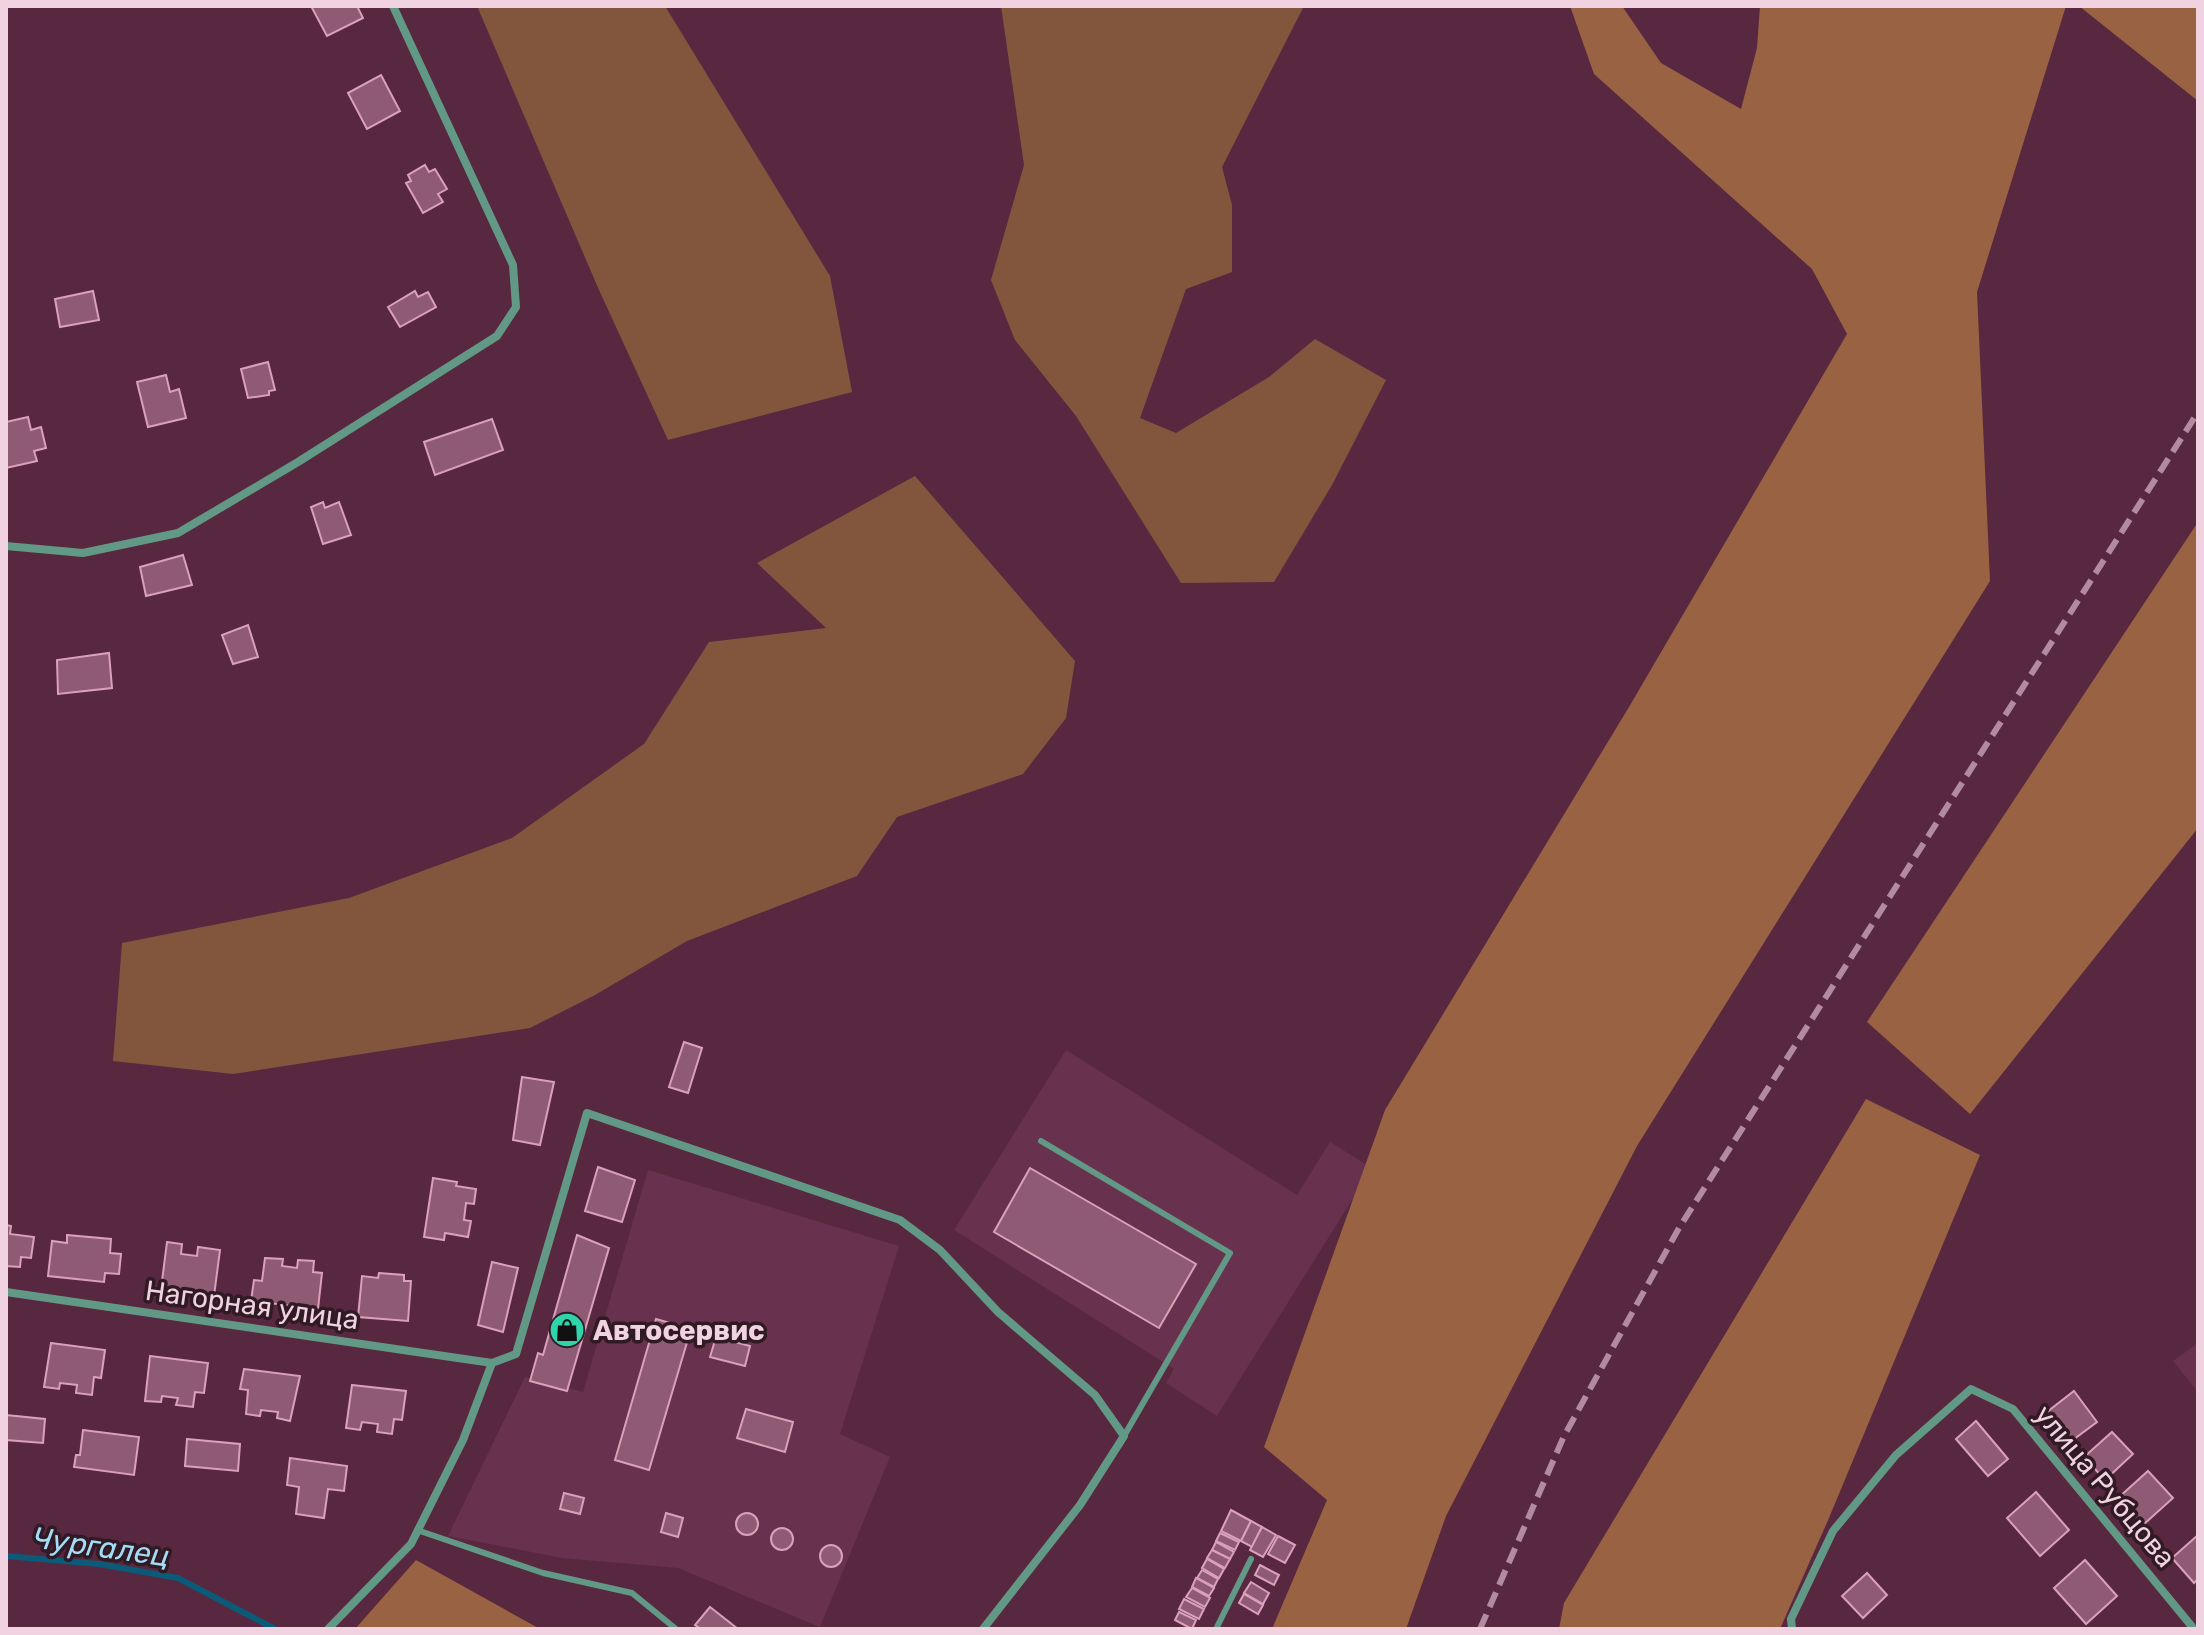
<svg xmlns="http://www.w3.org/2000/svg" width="2204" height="1635" font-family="Rubik,sans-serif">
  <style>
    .built { fill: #68314d }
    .green { fill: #82563d }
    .forest { fill: #996243 }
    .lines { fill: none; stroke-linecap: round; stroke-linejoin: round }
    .stream { stroke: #0b5a77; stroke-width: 6 }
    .building { fill: #8f5a73; stroke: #dba0bb; stroke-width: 2 }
    .service { stroke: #629986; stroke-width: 6 }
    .minor { stroke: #629986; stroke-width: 8 }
    .rail { stroke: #b28c9e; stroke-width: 6; stroke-dasharray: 16 8; stroke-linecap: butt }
    .labels { text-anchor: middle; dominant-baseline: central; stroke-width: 7; stroke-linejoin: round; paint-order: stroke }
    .street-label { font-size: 28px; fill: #f1d2e0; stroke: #301a24 }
    .poi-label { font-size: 28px; font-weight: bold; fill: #f1d2e0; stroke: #301a24; text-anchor: start }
    .water-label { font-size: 30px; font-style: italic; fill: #a4dcf7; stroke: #301a24 }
  </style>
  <rect width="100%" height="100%" fill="#582840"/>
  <g class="built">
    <polygon points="1066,1050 1297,1195 1330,1142 1372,1168 1217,1416 1166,1383 1174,1369 954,1230"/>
    <polygon points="648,1170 899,1246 840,1434 890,1457 820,1627 678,1568 562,1558 448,1536 525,1377 583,1392"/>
    <polygon points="2198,1343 2198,1392 2173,1361"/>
  </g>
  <g class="green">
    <polygon points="477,6 665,6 830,276 852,392 668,440 599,290"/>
    <polygon points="1001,6 1304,6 1222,167 1232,205 1232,272 1186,289 1140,418 1176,433 1269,377 1315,339 1386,380 1332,485 1274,582 1181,583 1076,416 1015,340 991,280 1024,165"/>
    <polygon points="915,476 1075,661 1066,718 1023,774 897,817 857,876 687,941 595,995 530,1028 233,1074 113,1061 122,943 349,898 512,838 644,744 709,642 826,628 757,563"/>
  </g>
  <g class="forest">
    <polygon points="1570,6 1622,6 1661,63 1741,109 1757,48 1760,6 2066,6 1977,292 1990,581 1637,1146 1446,1516 1406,1629 1272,1629 1327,1500 1264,1447 1385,1110 1629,707 1847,334 1812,269 1594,74"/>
    <polygon points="2079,6 2198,6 2198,101"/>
    <polygon points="2198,522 2198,828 1970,1114 1867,1022"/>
    <polygon points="1866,1099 1980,1155 1829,1518 1780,1629 1559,1629 1564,1603"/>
    <polygon points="416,1560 540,1629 355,1629"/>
  </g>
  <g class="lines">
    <polyline class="stream" points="6,1556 99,1564 178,1578 275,1629"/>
  </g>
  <g class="building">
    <polygon points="311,6 357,6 363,18 327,36"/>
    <polygon points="381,75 400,111 367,129 348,93"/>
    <polygon points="425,165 429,172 435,169 447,189 438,194 443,202 423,213 406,183 411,181 408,175"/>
    <polygon points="93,291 99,320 60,327 55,299"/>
    <polygon points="415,291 418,297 428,292 436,307 400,327 388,307"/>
    <polygon points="268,362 275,390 269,391 269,395 248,398 241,369"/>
    <polygon points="166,375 170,392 179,389 186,418 148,427 137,382"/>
    <polygon points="28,417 31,430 41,427 46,448 34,451 37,461 6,468 6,422"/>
    <polygon points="492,419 503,450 435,475 424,442"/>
    <polygon points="323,502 325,508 339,502 351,535 323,544 311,507"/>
    <polygon points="183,555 192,585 146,596 140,567"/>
    <polygon points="248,625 258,657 233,664 222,635"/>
    <polygon points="109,653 112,688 58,694 57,660"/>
    <polygon points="684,1042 702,1048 688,1093 669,1087"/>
    <polygon points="522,1077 554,1082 540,1145 513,1140"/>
    <polygon points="598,1167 635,1180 622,1222 585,1211"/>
    <polygon points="1030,1168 1196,1264 1159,1328 994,1232"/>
    <polygon points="433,1178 457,1182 456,1186 476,1189 474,1204 466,1203 464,1220 471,1221 468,1237 445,1233 444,1240 424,1237"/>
    <polygon points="6,1225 11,1226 10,1234 34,1237 31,1258 21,1257 20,1267 6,1266"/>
    <polygon points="67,1235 111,1239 110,1253 121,1254 119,1274 105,1273 104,1282 48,1276 52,1241 67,1243"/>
    <polygon points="577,1235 609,1248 567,1391 530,1381 538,1353 543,1355"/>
    <polygon points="167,1242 182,1244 181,1254 197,1256 198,1247 220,1250 214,1296 161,1289"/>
    <polygon points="265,1258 283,1259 282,1266 297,1268 298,1260 314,1261 313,1272 322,1273 318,1309 251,1301 254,1280 262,1281"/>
    <polygon points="492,1262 518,1268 503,1332 478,1325"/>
    <polygon points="379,1273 404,1275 404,1281 411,1281 408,1321 358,1317 362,1276 378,1278"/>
    <polygon points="656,1319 691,1329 649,1470 615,1460"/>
    <polygon points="716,1337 750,1346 745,1366 710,1357"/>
    <polygon points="51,1343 105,1350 101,1378 94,1377 92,1395 76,1393 77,1385 60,1383 59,1389 44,1387"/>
    <polygon points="150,1356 208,1363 204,1393 195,1392 193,1407 176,1405 178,1398 162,1396 161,1402 145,1401"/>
    <polygon points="244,1369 300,1376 290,1421 277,1418 278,1412 261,1410 260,1416 246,1414 248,1390 240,1389"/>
    <polygon points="352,1385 406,1391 402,1420 394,1419 392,1434 377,1432 378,1424 362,1422 360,1430 346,1428"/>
    <polygon points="2074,1391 2097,1422 2070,1442 2047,1412"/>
    <polygon points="746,1409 793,1422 785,1452 737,1438"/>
    <polygon points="6,1415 45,1419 43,1443 6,1440"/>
    <polygon points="1976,1421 2008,1459 1988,1476 1956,1439"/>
    <polygon points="83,1430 139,1437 134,1475 74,1467 76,1455 80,1455"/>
    <polygon points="2112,1432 2133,1454 2105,1480 2084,1457"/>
    <polygon points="187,1439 240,1444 238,1471 185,1466"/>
    <polygon points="290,1458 347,1466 344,1491 328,1489 324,1518 296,1514 299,1487 287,1485"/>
    <polygon points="2148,1471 2173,1498 2143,1525 2118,1498"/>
    <polygon points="2036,1492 2069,1530 2040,1556 2007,1518"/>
    <polygon points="564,1493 584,1498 580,1514 560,1509"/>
    <polygon points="1231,1510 1251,1521 1241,1541 1221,1531"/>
    <circle cx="747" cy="1524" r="11"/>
    <polygon points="666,1513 683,1518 678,1537 661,1532"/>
    <polygon points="1251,1521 1262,1527 1252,1547 1241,1541"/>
    <polygon points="1262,1527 1276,1535 1263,1557 1250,1550"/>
    <circle cx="782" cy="1539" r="11"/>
    <polygon points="1220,1533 1239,1542 1235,1550 1216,1541"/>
    <polygon points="2198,1535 2198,1579 2194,1583 2172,1558"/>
    <polygon points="1278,1536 1295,1545 1285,1563 1268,1554"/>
    <polygon points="1216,1542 1234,1552 1230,1559 1212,1550"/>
    <circle cx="831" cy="1556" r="11"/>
    <polygon points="1212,1550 1230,1559 1225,1568 1207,1558"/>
    <polygon points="1207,1559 1224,1569 1219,1578 1202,1568"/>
    <polygon points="2085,1560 2117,1596 2086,1624 2054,1588"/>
    <polygon points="1260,1565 1279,1575 1274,1585 1255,1575"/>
    <polygon points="1202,1570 1218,1579 1214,1587 1197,1578"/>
    <polygon points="1867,1573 1887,1595 1863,1618 1842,1596"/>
    <polygon points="1196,1578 1214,1588 1209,1596 1192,1587"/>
    <polygon points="1251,1582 1269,1593 1263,1604 1244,1593"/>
    <polygon points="1192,1588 1210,1598 1205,1607 1186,1597"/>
    <polygon points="1244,1594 1263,1605 1258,1614 1239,1603"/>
    <polygon points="1184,1599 1204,1609 1199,1619 1179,1609"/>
    <polygon points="710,1607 738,1629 701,1629 695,1625"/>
    <polygon points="1179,1612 1196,1620 1192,1629 1175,1620"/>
  </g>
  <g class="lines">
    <g class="service">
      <polyline points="1041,1141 1230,1253 1124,1436"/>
      <polyline points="417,1530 543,1573 632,1593 676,1629"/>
      <polyline points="1216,1629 1251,1559"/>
    </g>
    <g class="minor">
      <polyline points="6,546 83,553 178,533 298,462 497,336 516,307 513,265 393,6"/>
      <polyline points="6,1292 492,1363"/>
      <polyline points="328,1629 411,1544 463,1440 492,1363 516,1354 587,1113 900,1220 940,1250 998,1312 1095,1395 1124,1436 1080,1505 983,1629"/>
      <polyline points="1792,1629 1791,1619 1833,1531 1896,1455 1971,1389 2013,1409 2194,1629"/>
    </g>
    <polyline class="rail" points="1480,1629 1564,1436 1679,1228 2198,412"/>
  </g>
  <defs>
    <symbol id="shop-disc" viewBox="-11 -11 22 22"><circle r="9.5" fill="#2fd4aa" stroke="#301a24"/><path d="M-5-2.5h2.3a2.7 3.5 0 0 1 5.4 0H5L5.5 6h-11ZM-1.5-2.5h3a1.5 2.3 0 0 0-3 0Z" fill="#111"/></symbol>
  </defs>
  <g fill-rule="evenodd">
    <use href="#shop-disc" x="547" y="1310" width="40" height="40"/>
  </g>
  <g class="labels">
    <g class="street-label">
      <text transform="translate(252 1305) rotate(8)">Нагорная улица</text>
      <text transform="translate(2105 1486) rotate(50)">улица Рубцова</text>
    </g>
    <g class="poi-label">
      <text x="593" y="1330">Автосервис</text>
    </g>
    <g class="water-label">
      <text transform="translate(101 1547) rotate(8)">Чургалец</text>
    </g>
  </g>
  <rect width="2204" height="1635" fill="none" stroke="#f1d2e0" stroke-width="16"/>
</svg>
